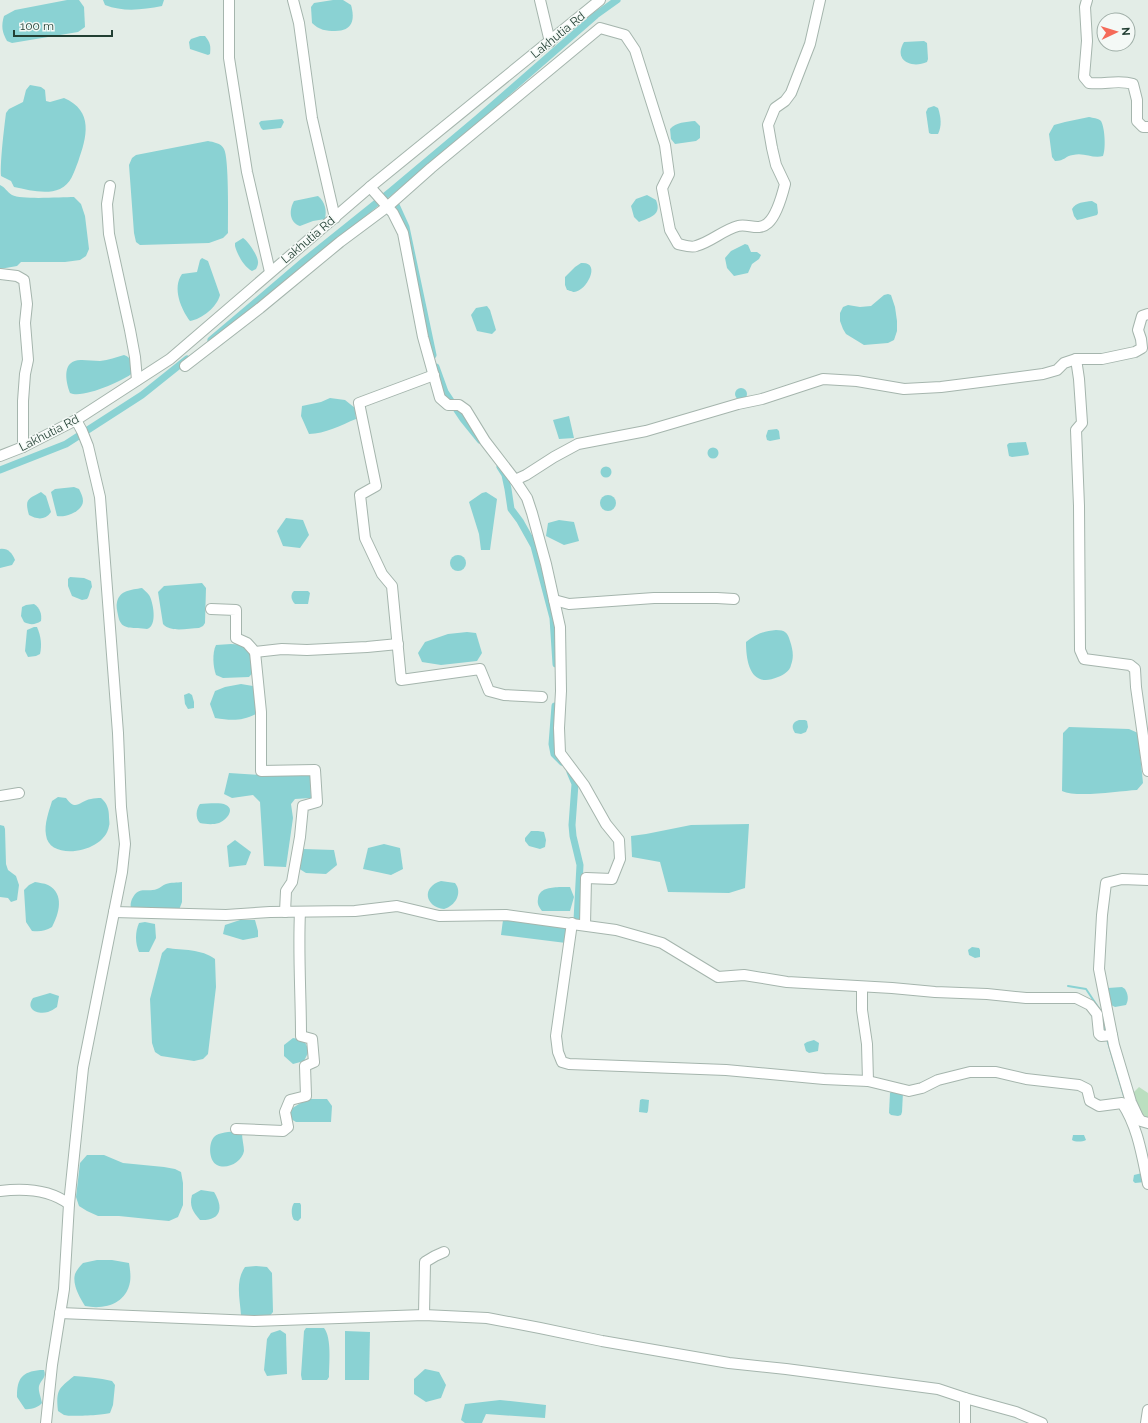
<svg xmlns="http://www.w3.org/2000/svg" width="1148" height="1423" font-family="Raleway,sans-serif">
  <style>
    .green { fill: #bbdfc0 }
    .water { fill: #8ad2d3 }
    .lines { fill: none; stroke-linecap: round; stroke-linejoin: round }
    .stream { stroke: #8ad2d3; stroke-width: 2 }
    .canal { stroke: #8ad2d3; stroke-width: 7 }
    .minor-casing { stroke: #a5b5ad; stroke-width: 12 }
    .minor { stroke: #fff; stroke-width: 10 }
    .labels { text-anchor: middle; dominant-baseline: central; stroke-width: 3; stroke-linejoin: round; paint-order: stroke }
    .street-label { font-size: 12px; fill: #223f33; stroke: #f4f9f6 }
  </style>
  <rect width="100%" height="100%" fill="#e3ede7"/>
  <polygon class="green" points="1139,1087 1148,1093 1148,1130 1131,1095"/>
  <g class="water">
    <path d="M67,0h12l5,7 1,20 -7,5 -66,11 -5,-2c-5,-9 -6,-15 -3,-25l11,-6z"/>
    <path d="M103,0h61l-2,6c-20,4 -39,6 -57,-1z"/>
    <path d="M333,0h10l8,5c4,14 2,26 -16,26 -9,0 -16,-1 -23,-8l-1,-16 3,-4z"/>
    <path d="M200,36h5c5,6 6,10 5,18l-2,1 -18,-6 -1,-7 2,-3z"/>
    <path d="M924,41l3,2 1,16 -1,3c-16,7 -34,-2 -23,-20z"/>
    <path d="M30,85l11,2 4,3 1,11 4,1 14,-4c30,13 23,39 14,64 -4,10 -7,22 -18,27 -14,6 -31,1 -46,-2l-3,-6 -10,-5c-1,-14 3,-47 5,-63l3,-4 14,-7 3,-12z"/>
    <path d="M934,106l4,2c3,9 4,18 0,26h-7l-2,-1 -3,-21 2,-4z"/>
    <path d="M1089,117c4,1 9,1 12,4 4,7 5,28 2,35 -10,3 -19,-4 -30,-1 -8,1 -8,6 -18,6l-3,-4 -3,-23 5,-9 11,-3z"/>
    <polygon points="282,119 284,122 281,128 263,130 261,128 259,123 261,121"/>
    <path d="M695,121l5,5v12l-4,3 -21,3 -4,-5 -1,-10c6,-7 16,-7 25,-8z"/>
    <path d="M208,141c5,1 13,2 16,8 5,9 4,69 4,84l-5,5 -14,5 -69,2 -4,-3 -2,-9 -5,-68 3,-7 4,-3z"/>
    <path d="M0,185c5,2 7,7 12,10 10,5 49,2 62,2l7,7 4,12 4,33 -3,7 -6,4 -15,2h-44l-4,4 -17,3z"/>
    <path d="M647,195l9,5c6,15 -5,17 -17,22l-5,-5 -3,-11 5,-7z"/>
    <path d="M318,196c7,6 9,14 7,23l-12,2 -13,5c-11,-4 -11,-16 -6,-25z"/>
    <path d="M1092,201l5,3 1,9 -1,2 -15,4 -5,1 -3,-4 -2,-7c4,-7 12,-7 20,-8z"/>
    <path d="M243,238c5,3 16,19 15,25 0,2 -1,4 -2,6l-4,2c-8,-4 -15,-17 -17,-25v-3z"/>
    <polygon points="745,244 748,245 751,252 757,252 761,255 759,259 752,264 748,273 734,276 727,268 725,258 731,251"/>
    <path d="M202,258l6,3 12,34c-3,12 -18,24 -30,26 -9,-12 -18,-33 -8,-47l15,-2 3,-12z"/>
    <path d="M581,263c21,-2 6,28 -7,29 -1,0 -6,-2 -7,-2l-2,-5v-8l10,-10z"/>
    <polygon points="888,294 891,295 895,307 897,321 897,331 894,340 888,343 864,345 846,334 843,329 840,321 840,313 843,307 848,305 860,307 871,306 884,295"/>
    <polygon points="487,306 490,310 496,330 492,334 477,331 471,315 476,308"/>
    <path d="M124,355c9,3 8,10 9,18 -11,8 -50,26 -63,20 -5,-13 -8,-34 12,-33 6,0 12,1 18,1 9,-1 16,-4 24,-6z"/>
    <circle cx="741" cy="394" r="6"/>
    <path d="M330,398l15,2 10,8 1,11c-15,6 -31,15 -47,15l-8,-18 1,-10 19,-4z"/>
    <polygon points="569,416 574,438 559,439 553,420"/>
    <polygon points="777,429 779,431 780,439 770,441 767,440 766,436 768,430"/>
    <polygon points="1026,442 1029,454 1028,455 1012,457 1009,456 1007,445 1009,443"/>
    <circle cx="713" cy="453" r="5.5"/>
    <circle cx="606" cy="472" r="5.5"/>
    <path d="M74,487l5,2c2,4 4,8 4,12 0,10 -17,17 -26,15l-6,-24 4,-3z"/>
    <path d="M41,492l5,4 5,16c-6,9 -15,7 -22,3 -5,-17 0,-16 12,-23z"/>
    <polygon points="486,492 497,499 490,550 481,550 479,534 469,502 482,493"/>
    <circle cx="608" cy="503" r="8"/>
    <polygon points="286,518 303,520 309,535 300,548 283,546 277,531"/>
    <polygon points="559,520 574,522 579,541 564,545 546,536 548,523"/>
    <path d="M0,549c8,-1 12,4 15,11l-3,5 -12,3z"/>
    <circle cx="458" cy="563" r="8"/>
    <path d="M70,577l14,1 7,3 1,6c-3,4 -2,8 -5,12l-5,1 -10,-4 -4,-10v-7z"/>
    <path d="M202,583l4,5 -1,35 -2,3 -4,2c-11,0 -28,5 -36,-4l-5,-32 6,-6z"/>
    <path d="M142,588c2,2 5,4 7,7 4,6 9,31 -2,34 -2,0 -7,-1 -9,-1 -12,0 -18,-1 -20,-13 -1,-5 -2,-9 -1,-13 3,-12 14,-12 25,-14z"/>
    <path d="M294,591h14l2,2 -2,11h-13c-4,-4 -5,-10 -1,-13z"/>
    <path d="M34,604c6,4 8,10 7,17 -6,4 -11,4 -17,1l-3,-6 1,-9 4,-2z"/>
    <path d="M34,627h3c4,9 5,18 3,27l-4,2 -8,1 -3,-6 2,-21z"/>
    <path d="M776,630c9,0 12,3 14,11 3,9 4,16 1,24 -1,6 -8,10 -13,12 -27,12 -32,-14 -32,-35 10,-8 18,-11 30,-12z"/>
    <polygon points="467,632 476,633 482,653 477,661 441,665 422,662 418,653 425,642 448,634"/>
    <path d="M231,644l15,1 6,6 2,20 -5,6 -26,1 -7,-3c-3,-8 -4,-22 0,-30z"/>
    <path d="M241,684l12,2 5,15v12c-16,8 -25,8 -43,5l-5,-14 5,-13 10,-4z"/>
    <polygon points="189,693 192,695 194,702 194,708 188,709 185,704 184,695"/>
    <path d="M799,720h6l2,1 1,6 -2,5 -5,2 -6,-1c-4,-6 -3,-11 4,-13z"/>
    <path d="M1069,727l60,2 9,4 5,50 -6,7c-18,1 -60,8 -75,1l1,-58z"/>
    <polygon points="229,773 278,776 310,775 311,798 295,799 291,804 293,818 286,867 264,866 260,802 253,795 232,798 224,794"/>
    <path d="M58,797l8,1c10,14 13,3 25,1 3,-1 7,-1 10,-1 6,5 8,11 8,19 0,3 1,7 0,9 -4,27 -60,36 -63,9 -2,-11 3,-24 6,-34z"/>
    <path d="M200,804c7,0 20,-2 26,1 10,5 -1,16 -7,18 -7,2 -13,1 -19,0 -5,-5 -4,-14 0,-19z"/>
    <polygon points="749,824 745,888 729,893 668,892 660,862 632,857 631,836 646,834 691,825"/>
    <polygon points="0,825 4,826 5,829 6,864 8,870 16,876 19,885 17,900 11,902 8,898 0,897"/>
    <polygon points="531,831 538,831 544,832 546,840 545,847 540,849 529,846 525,841 525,838"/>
    <polygon points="235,840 251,852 246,865 229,867 227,846"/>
    <polygon points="384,844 400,848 403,869 391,875 363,869 368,848"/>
    <polygon points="303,849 334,850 337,865 326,874 306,873 298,868"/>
    <path d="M441,881l14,2c8,10 0,23 -11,26 -19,-2 -23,-22 -3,-28z"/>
    <path d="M35,882c4,1 9,1 13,3 17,9 11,29 4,42 -7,4 -12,5 -20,4l-6,-9 -2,-32 5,-5z"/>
    <path d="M182,882v20l-3,8 -48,-2c-1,-4 0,-6 1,-9 7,-14 14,-6 25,-10 3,-1 6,-4 9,-5 5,-2 11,-1 16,-2z"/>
    <path d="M559,887h11l4,10 -4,14h-28c-3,-4 -5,-7 -4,-12 1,-11 12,-11 21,-12z"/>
    <polygon points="240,920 255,920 258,931 258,937 243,940 223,934 225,925"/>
    <polygon points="503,920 568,928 566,943 501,935"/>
    <path d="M145,922l10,2 1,14 -7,14h-10c-4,-9 -4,-20 0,-29z"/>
    <polygon points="972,947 979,948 980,950 980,957 975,958 969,955 968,950"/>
    <path d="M167,948c15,2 35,1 48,11l1,28 -8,67 -5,5 -9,2 -33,-5 -6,-4 -3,-9 -2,-44 12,-46z"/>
    <path d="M1122,987l3,2c3,5 4,10 1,16l-11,2 -4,-2 -3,-17z"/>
    <path d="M50,993l9,3 -2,11c-3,2 -6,4 -9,5 -11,3 -23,-3 -15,-14z"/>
    <polygon points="293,1038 304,1040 309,1051 304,1061 293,1064 284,1056 284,1045"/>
    <polygon points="814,1040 819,1043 818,1051 809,1053 806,1051 804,1044 807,1042"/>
    <polygon points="892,1091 903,1092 902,1112 901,1115 898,1116 891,1115 889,1113 890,1093"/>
    <polygon points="307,1099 327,1099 332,1106 331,1122 296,1122 291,1119 291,1109"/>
    <polygon points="642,1099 649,1100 648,1111 647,1113 639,1112 640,1100"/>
    <path d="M237,1131l5,2c0,6 2,13 2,18 -2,11 -17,19 -27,14 -8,-4 -9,-21 -3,-28 5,-5 16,-5 23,-6z"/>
    <path d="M1073,1135h11l2,5c-4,2 -11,2 -14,0z"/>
    <polygon points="87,1155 104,1155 123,1163 164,1167 175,1169 181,1172 183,1183 183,1205 178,1217 169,1221 158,1220 119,1216 98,1216 87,1211 79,1206 76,1197 80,1163"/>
    <polygon points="1142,1173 1145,1182 1135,1183 1133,1181 1134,1175"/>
    <path d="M201,1190l13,2c10,16 7,29 -14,28 -7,-8 -11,-14 -8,-25z"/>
    <path d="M294,1203h6l1,2v13l-3,3 -4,-1c-3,-4 -3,-13 0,-17z"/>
    <path d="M97,1260h15l17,3c1,6 2,13 1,19 -4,22 -26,28 -45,24 -5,-8 -13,-21 -10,-32 1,-3 5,-8 8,-11z"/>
    <path d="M256,1266l11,1 5,6 1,39 -5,6 -24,-1 -3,-2c-1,-16 -6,-34 4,-48z"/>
    <path d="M306,1328h18c8,10 5,36 5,49l-2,3h-25l-1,-5 3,-44z"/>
    <polygon points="280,1330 286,1334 287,1374 267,1376 264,1370 267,1339 271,1333"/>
    <polygon points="345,1331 370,1332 369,1380 345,1380"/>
    <polygon points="425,1369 439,1372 446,1385 441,1398 426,1402 414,1394 414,1379"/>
    <path d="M40,1370h4c3,8 -3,9 -5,16 -1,5 2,11 3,17 -3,4 -12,7 -17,6l-8,-12c0,-19 5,-25 23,-27z"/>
    <path d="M74,1376c13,1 25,2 38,5l3,4 -2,20 -3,8c-6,2 -40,4 -46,2 -2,-1 -4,-3 -6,-4 -2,-21 0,-22 16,-35z"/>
    <polygon points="500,1400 546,1405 545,1418 486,1414 482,1423 465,1423 461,1420 465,1404"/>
  </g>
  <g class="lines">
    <g class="stream">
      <polyline points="1068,986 1086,989 1100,1010"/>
      <polyline points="1102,1016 1105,1033"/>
      <polyline points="1107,1039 1124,1096"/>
    </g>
    <g class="canal">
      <polyline points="396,205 406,227 433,355"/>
      <polyline points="211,340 304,261 390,192 477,119 596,15 617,0"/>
      <polyline points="436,367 445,392 463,419 480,440"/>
      <polyline points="500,467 505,475 508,489 511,509 520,521 534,546 553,618 556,664"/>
      <polyline points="0,470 66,444 142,395 187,359"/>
      <polyline points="555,706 552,744 554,754 562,762"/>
      <polyline points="570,772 575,784 572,825 573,836 580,865 577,920"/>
    </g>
    <defs>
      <g id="minor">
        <polyline points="229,0 229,58 247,172 270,272"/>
        <polyline points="293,0 299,23 312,118 335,218"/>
        <polyline points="540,0 550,42"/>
        <path d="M1087,0l-2,7 2,34 -3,36 5,6c16,2 29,-4 44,1l4,16v21l6,6h5"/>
        <polyline points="110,186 107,204 109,234 130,330 135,357 137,380"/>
        <polyline points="370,187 393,213 403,233 423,337 440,398 448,405 459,405 466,410 485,441 515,480 526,475 554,457 578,444 646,431 738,404 762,399 823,379 857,381 904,389 941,387 1043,374 1057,370 1064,363 1076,359 1102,359 1135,352 1142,348 1141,339 1138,330 1142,316 1148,314"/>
        <polyline points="0,274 17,276 24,280 27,304 25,323 28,360 25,374 23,401 23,447"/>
        <polyline points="1076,359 1079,379 1082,423 1076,430 1079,506 1080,650 1084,659 1130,665 1135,669 1136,687 1148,771"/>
        <path d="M185,366l75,-58 80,-66 47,-35 44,-39 169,-140 25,7 10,15 30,95 4,29 -7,14 8,42 8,14c5,1 13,4 18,2 15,-4 27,-16 42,-20 10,-3 20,6 30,-3 9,-8 14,-27 17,-39l-9,-19 -4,-17 -4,-23 7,-17 10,-7 6,-8 19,-49 10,-44"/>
        <polyline points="434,375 359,403 376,486 360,495 365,538 382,574 392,586 401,680 480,669 489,691 504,695 542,697"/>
        <polyline points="0,456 23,447 76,420 170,359 370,187 600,0"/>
        <polyline points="515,480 527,498 532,513 546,564 560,627 561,691 559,728 560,753 584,785 606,824 619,840 620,859 612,879 586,878 585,925"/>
        <polyline points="554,600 569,604 654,598 717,598 734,599"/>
        <polyline points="211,609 236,610 236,638 247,643 255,652 282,649 307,650 367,647 398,644"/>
        <polyline points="255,652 261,712 261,771 315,770 317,802 303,806 300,837 292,882 286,891 285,912"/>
        <polyline points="0,796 19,793"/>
        <polyline points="1148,880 1122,879 1106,883 1102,915 1099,969 1114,1045 1131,1102 1138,1117 1141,1121 1148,1123"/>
        <polyline points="114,912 226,915 270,912 355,911 397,906 439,916 506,915 616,930 662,943 718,977 744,975 787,982 892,988 935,992 987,994 1026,998 1076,998 1090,1005 1097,1014 1099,1034 1101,1036 1112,1035"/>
        <path d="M572,923l-16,113 2,16 4,10 7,2 157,6 98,9 44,2 41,10 13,-3 16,-8 32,-8h26l30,7 53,6 8,4 3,12 9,5 23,-3c16,24 20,53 26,81"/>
        <polyline points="862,987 862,1010 867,1044 868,1081"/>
        <path d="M236,1129l47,2 5,-4 -3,-15 5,-12 16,-4 -1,-30 9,-4 -2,-23 -11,-3c0,-42 -3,-83 -1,-124"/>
        <path d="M0,1191c24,-3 49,-2 69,13"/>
        <polyline points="60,1313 254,1321 424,1315 487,1318 540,1328 602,1341 729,1363 786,1369 938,1389 965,1398 1016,1412 1042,1423"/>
        <polyline points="424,1315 425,1262 435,1256 444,1252"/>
        <polyline points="46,1423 52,1365 64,1289 69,1204 83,1068 122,872 125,844 121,807 118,733 100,497 88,446 82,431 76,420"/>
        <polyline points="965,1423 965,1398"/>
        <polyline points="1146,1423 1148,1410"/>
      </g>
    </defs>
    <use href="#minor" class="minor-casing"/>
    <use href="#minor" class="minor"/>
  </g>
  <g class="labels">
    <g class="street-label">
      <text transform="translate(558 35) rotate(-39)">Lakhutia Rd</text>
      <text transform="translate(308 240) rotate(-40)">Lakhutia Rd</text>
      <text transform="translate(49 433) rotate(-27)">Lakhutia Rd</text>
    </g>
  </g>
  <g transform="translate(1116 32) rotate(86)"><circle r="19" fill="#f4f9f6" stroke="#a0afa8"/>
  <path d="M0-3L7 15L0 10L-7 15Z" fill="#f56a59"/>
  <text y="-6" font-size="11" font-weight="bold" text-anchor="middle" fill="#223f33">N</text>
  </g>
  <path d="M14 30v6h98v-6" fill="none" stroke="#223f33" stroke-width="2"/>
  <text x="20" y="30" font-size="12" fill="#223f33" stroke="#f4f9f6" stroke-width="3" paint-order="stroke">100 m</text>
</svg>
